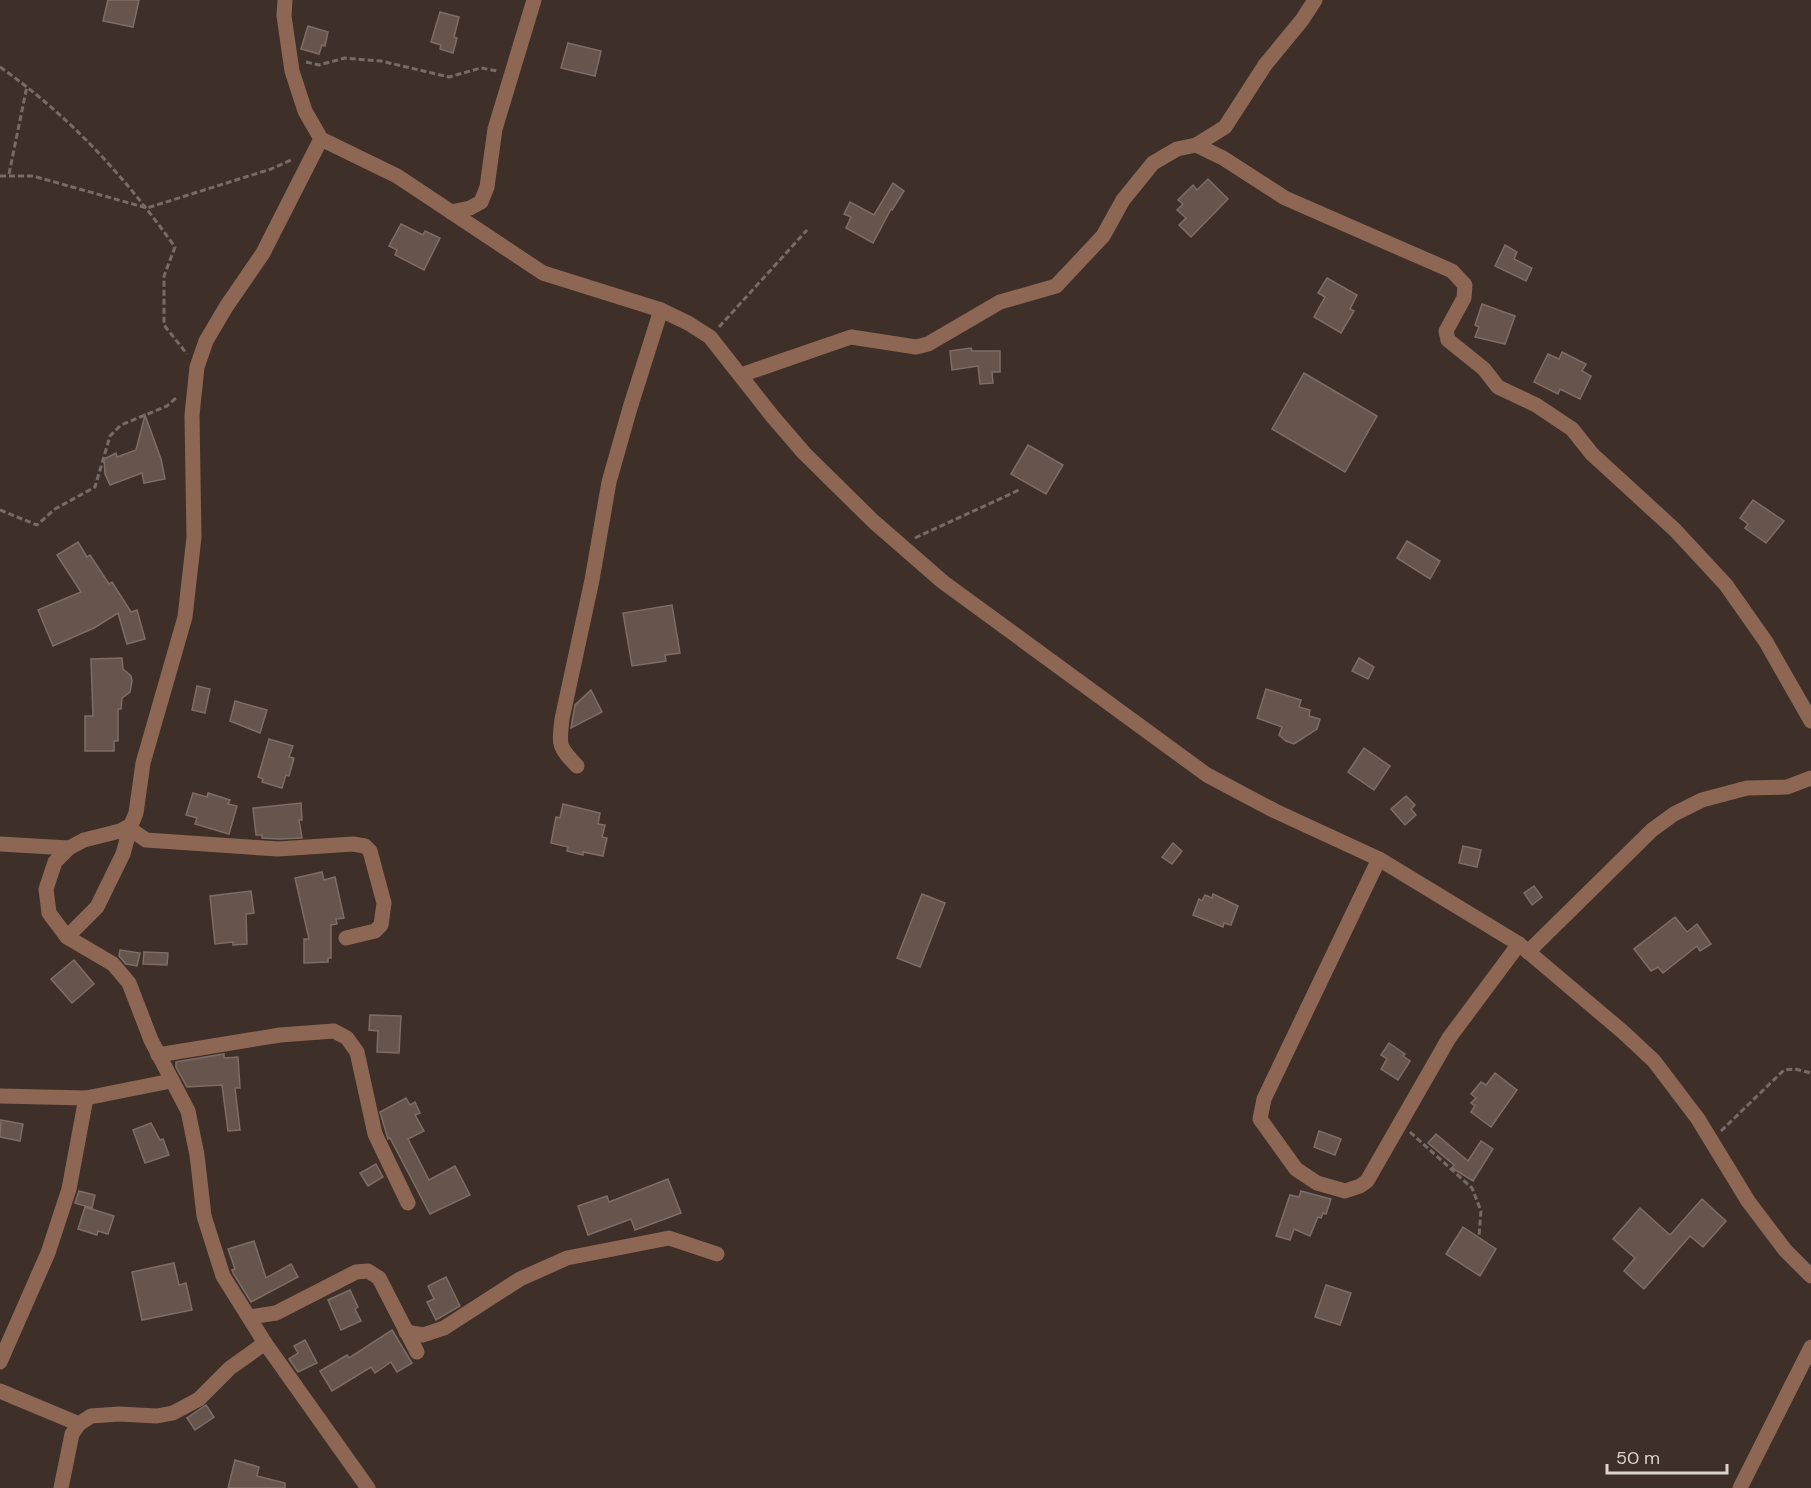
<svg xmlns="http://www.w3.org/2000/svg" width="1811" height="1488" font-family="'DM Sans',sans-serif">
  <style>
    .building { fill: #65554d; stroke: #7e6d65; stroke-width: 1.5 }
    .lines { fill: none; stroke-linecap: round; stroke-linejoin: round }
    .path { stroke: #786b65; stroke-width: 3; stroke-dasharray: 6 3; stroke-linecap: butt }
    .minor { stroke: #8d6753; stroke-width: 15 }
  </style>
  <rect width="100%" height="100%" fill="#3e3028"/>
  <g class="building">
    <polygon points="108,0 139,0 133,27 103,21"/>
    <polygon points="440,12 459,17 454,37 457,38 453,53 440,49 441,45 431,42"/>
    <polygon points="308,26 328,32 325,46 322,45 319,54 301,49"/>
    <polygon points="568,43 601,51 595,76 561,68"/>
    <polygon points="1208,179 1228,199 1191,237 1179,225 1186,218 1177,210 1183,204 1178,200 1193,185 1197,190"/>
    <polygon points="893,183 904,191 892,210 891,209 873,243 846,228 851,217 844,214 850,202 874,215"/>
    <polygon points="401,224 423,235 425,231 440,238 424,270 395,255 397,250 389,246"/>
    <polygon points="1505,245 1517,252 1514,259 1532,268 1526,281 1495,266"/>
    <polygon points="1327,278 1357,295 1350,309 1354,311 1341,333 1314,317 1325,297 1318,293"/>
    <polygon points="1482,304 1515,316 1505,344 1475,337 1479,327 1475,325"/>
    <polygon points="971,348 972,351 1000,351 1000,372 992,372 993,383 980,384 978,366 952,370 950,351"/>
    <polygon points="1562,352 1586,364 1582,371 1591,376 1580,399 1560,389 1558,394 1534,382 1548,354 1559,359"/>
    <polygon points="1304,373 1377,416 1345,472 1272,429"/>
    <polygon points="145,415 161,459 165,479 144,483 142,473 110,485 105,474 104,459 116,453 117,457 136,450"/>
    <polygon points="1028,445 1063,465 1046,494 1011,474"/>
    <polygon points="1753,500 1784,521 1766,543 1745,528 1748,524 1740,518"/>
    <polygon points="1407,541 1440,561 1430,579 1397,558"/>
    <polygon points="78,542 87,557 90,555 109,584 112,582 131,612 137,610 145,639 127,644 118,613 94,628 53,646 38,610 81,592 57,555"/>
    <polygon points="672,605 680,653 665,655 666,661 632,666 623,613"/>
    <polygon points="122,658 123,669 131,676 132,681 130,692 122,698 121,709 118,709 118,741 114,741 114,751 85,751 85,716 93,716 91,659"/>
    <polygon points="1359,658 1374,667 1368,679 1352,671"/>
    <polygon points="197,686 210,689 205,713 192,710"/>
    <polygon points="1266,689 1301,700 1299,707 1310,710 1309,716 1320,719 1317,729 1294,744 1286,741 1279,735 1282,727 1257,718"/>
    <polygon points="591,690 602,712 571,728 575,705"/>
    <polygon points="235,701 267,710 260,733 230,721"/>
    <polygon points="269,739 293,746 289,757 294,758 289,776 286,775 282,788 262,782 263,779 258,777"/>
    <polygon points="1364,748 1390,766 1374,790 1348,772"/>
    <polygon points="193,793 207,797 208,793 230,800 228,804 237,806 229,834 195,824 197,818 186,815"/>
    <polygon points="1406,796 1415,805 1411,809 1416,815 1405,825 1391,809"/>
    <polygon points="301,803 302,820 299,820 302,838 278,839 262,838 262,835 256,835 253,808"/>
    <polygon points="563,804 600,813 598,824 605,825 602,837 607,838 603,856 583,852 583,855 567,851 568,847 551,843 556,817 560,818"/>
    <polygon points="1173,843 1182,851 1172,864 1162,857"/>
    <polygon points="1463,846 1481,850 1477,867 1459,863"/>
    <polygon points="322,872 324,880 335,877 344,918 336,919 337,924 331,925 331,958 328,958 328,962 304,963 304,939 309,939 295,878"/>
    <polygon points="1534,886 1542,897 1532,905 1524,893"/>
    <polygon points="251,891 254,913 246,914 247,944 233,945 233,942 215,944 210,896"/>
    <polygon points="922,894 945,903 920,967 897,958"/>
    <polygon points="1213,894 1238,906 1231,925 1224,923 1223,927 1193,915 1199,899 1202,901 1205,895 1212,898"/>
    <polygon points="1675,917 1687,932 1697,924 1711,944 1700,951 1697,946 1663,973 1658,967 1651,971 1634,949"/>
    <polygon points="120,950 140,953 137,966 126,964 119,956"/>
    <polygon points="144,952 168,953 167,965 143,964"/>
    <polygon points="74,960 94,984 72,1003 51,979"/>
    <polygon points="370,1015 401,1016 399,1053 377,1052 378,1031 369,1030"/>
    <polygon points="1389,1043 1405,1054 1403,1056 1410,1061 1398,1080 1381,1069 1387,1059 1381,1055"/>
    <polygon points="224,1054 224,1058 238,1057 240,1088 235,1088 240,1130 228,1131 222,1085 187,1087 176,1067 176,1062"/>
    <polygon points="1495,1073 1517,1090 1491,1127 1471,1112 1475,1106 1471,1103 1476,1098 1471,1094 1481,1082 1486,1085"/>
    <polygon points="406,1098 410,1105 415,1102 420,1113 415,1115 424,1131 408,1139 429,1180 455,1166 470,1195 430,1214 390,1138 388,1139 380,1112"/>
    <polygon points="1,1120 23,1124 20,1141 0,1137"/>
    <polygon points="151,1123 160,1140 163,1139 169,1155 145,1163 133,1130"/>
    <polygon points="1319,1131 1341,1139 1335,1155 1314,1147"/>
    <polygon points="1436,1134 1468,1161 1481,1141 1493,1149 1473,1181 1452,1168 1454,1165 1428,1143"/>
    <polygon points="376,1164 383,1177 368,1186 360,1173"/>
    <polygon points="668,1179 681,1213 635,1230 631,1219 588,1235 578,1206 607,1196 609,1202"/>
    <polygon points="79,1191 95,1195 92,1208 75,1203"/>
    <polygon points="1301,1191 1331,1199 1326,1214 1323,1213 1321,1218 1318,1217 1310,1236 1294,1229 1290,1240 1276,1236 1290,1195 1299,1197"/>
    <polygon points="1702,1199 1726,1221 1703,1247 1690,1236 1644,1289 1624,1271 1635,1258 1613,1239 1640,1208 1670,1235"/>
    <polygon points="85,1207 114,1216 108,1234 98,1231 97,1235 78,1229"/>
    <polygon points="1463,1227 1496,1249 1480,1276 1446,1254"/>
    <polygon points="254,1241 266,1278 291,1264 298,1277 251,1302 233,1273 232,1270 235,1269 228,1249"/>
    <polygon points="174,1263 179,1285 186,1283 192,1310 142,1320 132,1272"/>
    <polygon points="446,1277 460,1306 436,1320 427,1302 434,1299 428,1286"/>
    <polygon points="1326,1285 1351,1293 1340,1325 1315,1317"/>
    <polygon points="350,1290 358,1307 355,1309 361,1321 341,1330 328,1300"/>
    <polygon points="392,1330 412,1363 397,1372 391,1362 375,1373 371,1367 332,1391 320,1371 347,1355 349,1358"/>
    <polygon points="305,1340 317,1363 298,1372 289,1359 298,1353 294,1346"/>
    <polygon points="206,1405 214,1417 195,1430 187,1418"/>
    <polygon points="235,1460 259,1467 257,1476 285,1483 285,1488 228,1488"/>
  </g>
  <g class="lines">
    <g class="path">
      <polyline points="306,62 319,65 345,58 381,61 449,77 481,68 498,71"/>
      <path d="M0,67c71,50 125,110 175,180l-11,29v49l23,29"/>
      <polyline points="9,174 27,86"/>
      <polyline points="0,176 33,176 147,208 271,169 293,159"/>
      <polyline points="719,327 807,230"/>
      <polyline points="0,510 37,525 55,509 95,487 110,436 121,425 167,406 178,396"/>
      <polyline points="915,538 1019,490"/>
      <polyline points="1721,1131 1784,1070 1795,1069 1811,1073"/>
      <polyline points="1410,1132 1472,1188 1481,1211 1479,1236"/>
    </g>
    <g class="minor">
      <polyline points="285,0 284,16 292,71 305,111 321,139 397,176 543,273 661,310 688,323 710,337 773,417 804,453 873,521 943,582 1207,775 1275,811 1379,859 1519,944 1623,1032 1654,1061 1698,1119 1748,1201 1785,1250 1811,1276"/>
      <polyline points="321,139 263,253 226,307 206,341 197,367 192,415 194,537 185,617 143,763 136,813 131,825 120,831 84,840 69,848 55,862 46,889 49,913 67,937 113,964 129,983 151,1040 188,1111 197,1155 204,1216 223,1276 265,1343 368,1488"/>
      <polyline points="1196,145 1223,158 1285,198 1452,271 1465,285 1464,298 1446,331 1448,340 1484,369 1498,387 1536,405 1572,429 1592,454 1675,530 1726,585 1766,642 1811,721"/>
      <polyline points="451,212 470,208 481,202 487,187 495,129 534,0"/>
      <polyline points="741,375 851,337 916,347 928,344 1000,302 1056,286 1103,236 1123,200 1153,163 1177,149 1196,145 1225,127 1265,65 1302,20 1315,0"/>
      <path d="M577,766c-19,-20 -18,-20 -15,-47l30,-139 17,-98 21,-74 31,-98"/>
      <polyline points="130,829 146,840 278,849 353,844 365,846 370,851 384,903 381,925 375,931 346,938"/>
      <polyline points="0,844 69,848"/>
      <polyline points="1379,859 1264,1099 1260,1119 1296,1169 1317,1183 1345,1191 1360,1186 1367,1181 1449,1038 1519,944"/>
      <polyline points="67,937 97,907 123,854 131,825"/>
      <polyline points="1528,952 1652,830 1674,814 1702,800 1747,788 1787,787 1811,778"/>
      <polyline points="158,1055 280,1035 334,1031 347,1038 357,1052 375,1134 408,1203"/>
      <polyline points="0,1096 86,1098 171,1081"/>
      <polyline points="250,1317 276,1313 356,1272 368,1271 379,1278 417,1352"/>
      <polyline points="406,1332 423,1335 444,1328 520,1279 567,1258 669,1238 717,1254"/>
      <polyline points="0,1362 48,1253 69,1189 86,1098"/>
      <polyline points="0,1391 79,1424"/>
      <polyline points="61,1488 72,1434 79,1424 91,1416 119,1414 157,1416 173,1413 199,1399 230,1368 265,1343"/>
      <polyline points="1740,1488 1811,1347"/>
    </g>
  </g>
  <path d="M1607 1464v9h120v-9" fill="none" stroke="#dcd2ce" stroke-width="3"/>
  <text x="1616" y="1464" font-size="18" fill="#dcd2ce" stroke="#3e3028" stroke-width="4.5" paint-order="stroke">50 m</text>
</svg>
